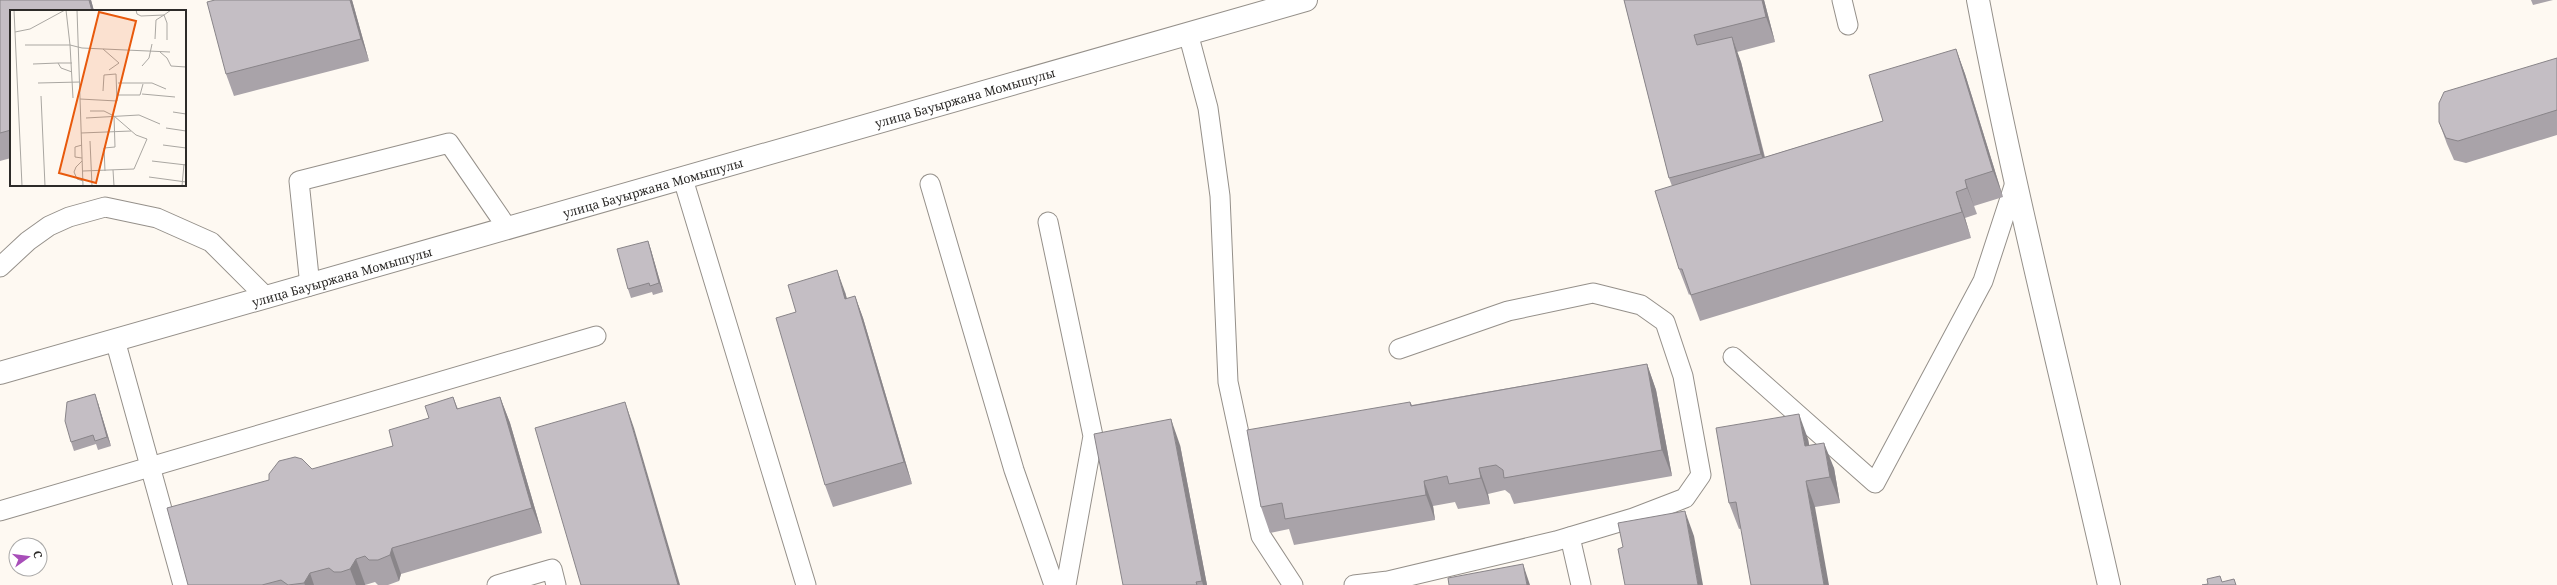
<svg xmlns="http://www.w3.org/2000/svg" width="2557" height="585" font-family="'Noto Serif',serif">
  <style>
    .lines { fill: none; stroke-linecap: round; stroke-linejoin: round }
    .lane-casing { stroke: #95908a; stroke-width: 21 }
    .street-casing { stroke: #95908a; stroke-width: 24 }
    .secondary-casing { stroke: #95908a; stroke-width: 24 }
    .lane { stroke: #fff; stroke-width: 19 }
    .street { stroke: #fff; stroke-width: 22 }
    .secondary { stroke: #fff; stroke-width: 22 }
    .wall { fill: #a9a3a9 }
    .shaded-wall { fill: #898589 }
    .building { fill: #c4bec4; stroke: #898589 }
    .labels { text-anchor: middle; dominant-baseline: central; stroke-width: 3; stroke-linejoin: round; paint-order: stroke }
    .street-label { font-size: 12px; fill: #2d2b29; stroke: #fff }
    .inset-road { fill: none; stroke: #aaa7a2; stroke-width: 1 }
    .view { fill: #e8590c; fill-opacity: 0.15; stroke: #e8590c; stroke-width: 2 }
    .inset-edge { fill: none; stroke: #2d2b29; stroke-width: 2 }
  </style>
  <rect width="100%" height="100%" fill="#fef9f2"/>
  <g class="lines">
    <defs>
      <g id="lane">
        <polyline points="1842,0 1848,25"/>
        <polyline points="1188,33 1208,108 1220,196 1228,382 1261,536 1293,585"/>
        <polyline points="683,179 806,585"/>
        <polyline points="930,184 1014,470 1054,585"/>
        <polyline points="1048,222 1093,436 1066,585"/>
        <polyline points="0,267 28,241 49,226 69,217 105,207 157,218 211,242 267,298"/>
        <polyline points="310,286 299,181 449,143 508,229"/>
        <polyline points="115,340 183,585"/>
        <polyline points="1733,357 1875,483 1983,281 2015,183"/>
        <polyline points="0,511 596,336"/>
        <polyline points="1570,537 1581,585"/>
        <polyline points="497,585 552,569 556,585"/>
        <polyline points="1354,585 1388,581 1556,541 1633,518 1685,498 1701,475 1683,376 1665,322 1641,305 1593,293 1508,311 1399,349"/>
      </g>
      <path id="street" d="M1978,0c37,196 87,390 131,585"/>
      <polyline id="secondary" points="0,373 1306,0"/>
    </defs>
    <use href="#lane" class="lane-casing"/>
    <use href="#street" class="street-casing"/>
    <use href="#secondary" class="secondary-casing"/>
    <use href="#lane" class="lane"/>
    <use href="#street" class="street"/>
    <use href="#secondary" class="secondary"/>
  </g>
  <g class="wall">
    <polygon points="0,0 91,0 94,11 11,11 11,158 0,161"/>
    <polygon points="352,0 369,61 234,96 226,74"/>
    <polygon points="1624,0 1764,0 1775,42 1737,52 1741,62 1765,157 1883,121 1956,49 1965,74 2003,197 1974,206 1977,214 1965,218 1971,238 1700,321 1690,294 1689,295 1679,269 1672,186 1669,178"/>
    <polygon points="2531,0 2553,0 2533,5"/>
    <polygon points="2557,58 2557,135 2466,163 2454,160 2447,144 2439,122"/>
    <polygon points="648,241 651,250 663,292 653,295 652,292 631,298 628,289"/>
    <polygon points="845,292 847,299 855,296 863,318 912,484 833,507 825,485 796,312"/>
    <polygon points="1647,364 1656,390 1672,476 1514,504 1510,494 1505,490 1488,494 1490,504 1458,509 1455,502 1433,506 1435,520 1294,545 1289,529 1270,533 1261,507 1410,402 1412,405"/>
    <polygon points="453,397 458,409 500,397 510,423 542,533 401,574 399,581 388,585 378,585 375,582 365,585 188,585 393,446 429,418"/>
    <polygon points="98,403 111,446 98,450 96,444 74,451 71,442"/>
    <polygon points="1808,439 1809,445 1834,468 1840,503 1815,507 1739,529 1729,503"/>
    <polygon points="1180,445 1207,585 1123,585"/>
  </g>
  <g class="shaded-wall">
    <polygon points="89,0 91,0 94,11 92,11"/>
    <polygon points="350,0 352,0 369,61 361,39"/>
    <polygon points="1762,0 1764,0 1775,42 1766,17"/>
    <polygon points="1732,37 1741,62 1770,180 1761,154"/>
    <polygon points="1956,49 1965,74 2003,197 1993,171"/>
    <polygon points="1965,180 1974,206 1977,214 1967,188"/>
    <polygon points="1956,192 1965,218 1971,238 1962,212"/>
    <polygon points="648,241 651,250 663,292 659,283"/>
    <polygon points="837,270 845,292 853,321 845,299"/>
    <polygon points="855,296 863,318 912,484 904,462"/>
    <polygon points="1647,364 1656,390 1672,476 1662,450"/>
    <polygon points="95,394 98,403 111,446 107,437"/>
    <polygon points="500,397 510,423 542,533 532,508"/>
    <polygon points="625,402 634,428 680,585 678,585"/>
    <polygon points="1799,414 1808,439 1814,472 1805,446"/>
    <polygon points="1171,419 1180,445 1207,585 1203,585 1202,581"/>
    <polygon points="1824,443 1834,468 1840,503 1830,477"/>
    <polygon points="1479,468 1488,494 1490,504 1481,478"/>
    <polygon points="1424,481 1433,506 1435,520 1426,495"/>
    <polygon points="1806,481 1815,507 1829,585 1824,585"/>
    <polygon points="1685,511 1694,536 1703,585 1698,585"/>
    <polygon points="392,548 401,574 399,581 390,555"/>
    <polygon points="356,559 365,584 365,585 356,585 350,569"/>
    <polygon points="1523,564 1530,585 1527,585"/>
    <polygon points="310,573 314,585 305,585 304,583"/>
  </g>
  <g class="building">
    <polygon points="0,0 89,0 92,11 11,11 11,130 0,133"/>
    <polygon points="215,0 350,0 361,39 226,74 207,2"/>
    <polygon points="1624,0 1762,0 1766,17 1694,35 1697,45 1732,37 1761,154 1669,178"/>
    <polygon points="1956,49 1993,171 1965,180 1967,188 1956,192 1962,212 1691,295 1682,269 1679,269 1655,191 1883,121 1869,75"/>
    <polygon points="2557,58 2557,110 2458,141 2446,138 2439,122 2439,103 2444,92"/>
    <polygon points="648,241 659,283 650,286 649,283 628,289 617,249"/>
    <polygon points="837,270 845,299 855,296 904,462 825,485 776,318 796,312 788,285"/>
    <polygon points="1647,364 1662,450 1504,478 1503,470 1496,465 1479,468 1481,478 1449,484 1447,476 1424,481 1426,495 1285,519 1282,503 1261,507 1247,430 1410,402 1411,406"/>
    <polygon points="95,394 107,437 95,441 93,435 71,442 65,421 67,402"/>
    <polygon points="453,397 457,409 500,397 532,508 392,548 390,555 378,560 369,560 365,556 356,559 350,569 341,572 334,572 329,568 310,573 304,583 288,585 281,580 262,585 188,585 167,508 269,480 269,474 279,461 295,457 302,459 312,469 393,446 389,430 429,418 425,406"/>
    <polygon points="625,402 678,585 581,585 535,428"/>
    <polygon points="1799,414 1805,446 1824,443 1830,477 1806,481 1824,585 1751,585 1736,502 1729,503 1716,428"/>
    <polygon points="1171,419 1202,581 1196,582 1197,585 1123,585 1094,434"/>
    <polygon points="1685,511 1698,585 1625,585 1618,549 1623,547 1618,523"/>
    <polygon points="1523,564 1527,585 1449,585 1448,578"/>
    <polygon points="2220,576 2222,582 2234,579 2236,585 2202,585 2208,584 2207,579"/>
  </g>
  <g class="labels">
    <g class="street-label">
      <text transform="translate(965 98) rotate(-16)">улица Бауыржана Момышулы</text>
      <text transform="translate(653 188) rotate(-16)">улица Бауыржана Момышулы</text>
      <text transform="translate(342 277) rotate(-16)">улица Бауыржана Момышулы</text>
    </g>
  </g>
  <g transform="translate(10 10)">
    <rect width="176" height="176" fill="#fef9f2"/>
    <path class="inset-road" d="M4,0l8,176M67,0l6,176M126,0l1,4 4,2 23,-1 7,-5M5,22l15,-3 35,-19M145,29l1,-19 8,-5 3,8v17M15,35h45l-4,-35M93,39l16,14 -10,7M150,42l7,6 4,8 15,1M48,53h14M23,54l25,-1 3,5 11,4M132,56l7,-8 3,-14M28,73l42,-1M108,73h34l14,6M132,84l33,3M108,85h22l3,-11M31,86l4,90M63,88l-3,-53 12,3 88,4M70,89l37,2 -1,-27 -12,1 -1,16M163,102l13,2M76,108l53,-3 21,9M156,118l20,3M71,123l50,-2M80,131l2,45M72,135l-7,2v10l7,1M153,135l23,3M72,151l-6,6 -2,5 3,7 6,2M142,151l34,4M103,160l1,16M73,161l51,-2 13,-30 -11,-4 -22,-19 -10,-5h-14M95,161l-1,-23 11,-1 -1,-31M139,167l37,5M58,176h15M172,176l2,-22"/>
    <path class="view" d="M89,2l37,9 -40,162 -37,-10z"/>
    <rect width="176" height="176" class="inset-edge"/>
  </g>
  <g transform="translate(28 557) rotate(76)"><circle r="19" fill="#ffffff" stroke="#abaaa9"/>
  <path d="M0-3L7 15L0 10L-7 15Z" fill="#a84eb9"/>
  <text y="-6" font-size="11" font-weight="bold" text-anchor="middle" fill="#2d2b29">С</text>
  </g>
</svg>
